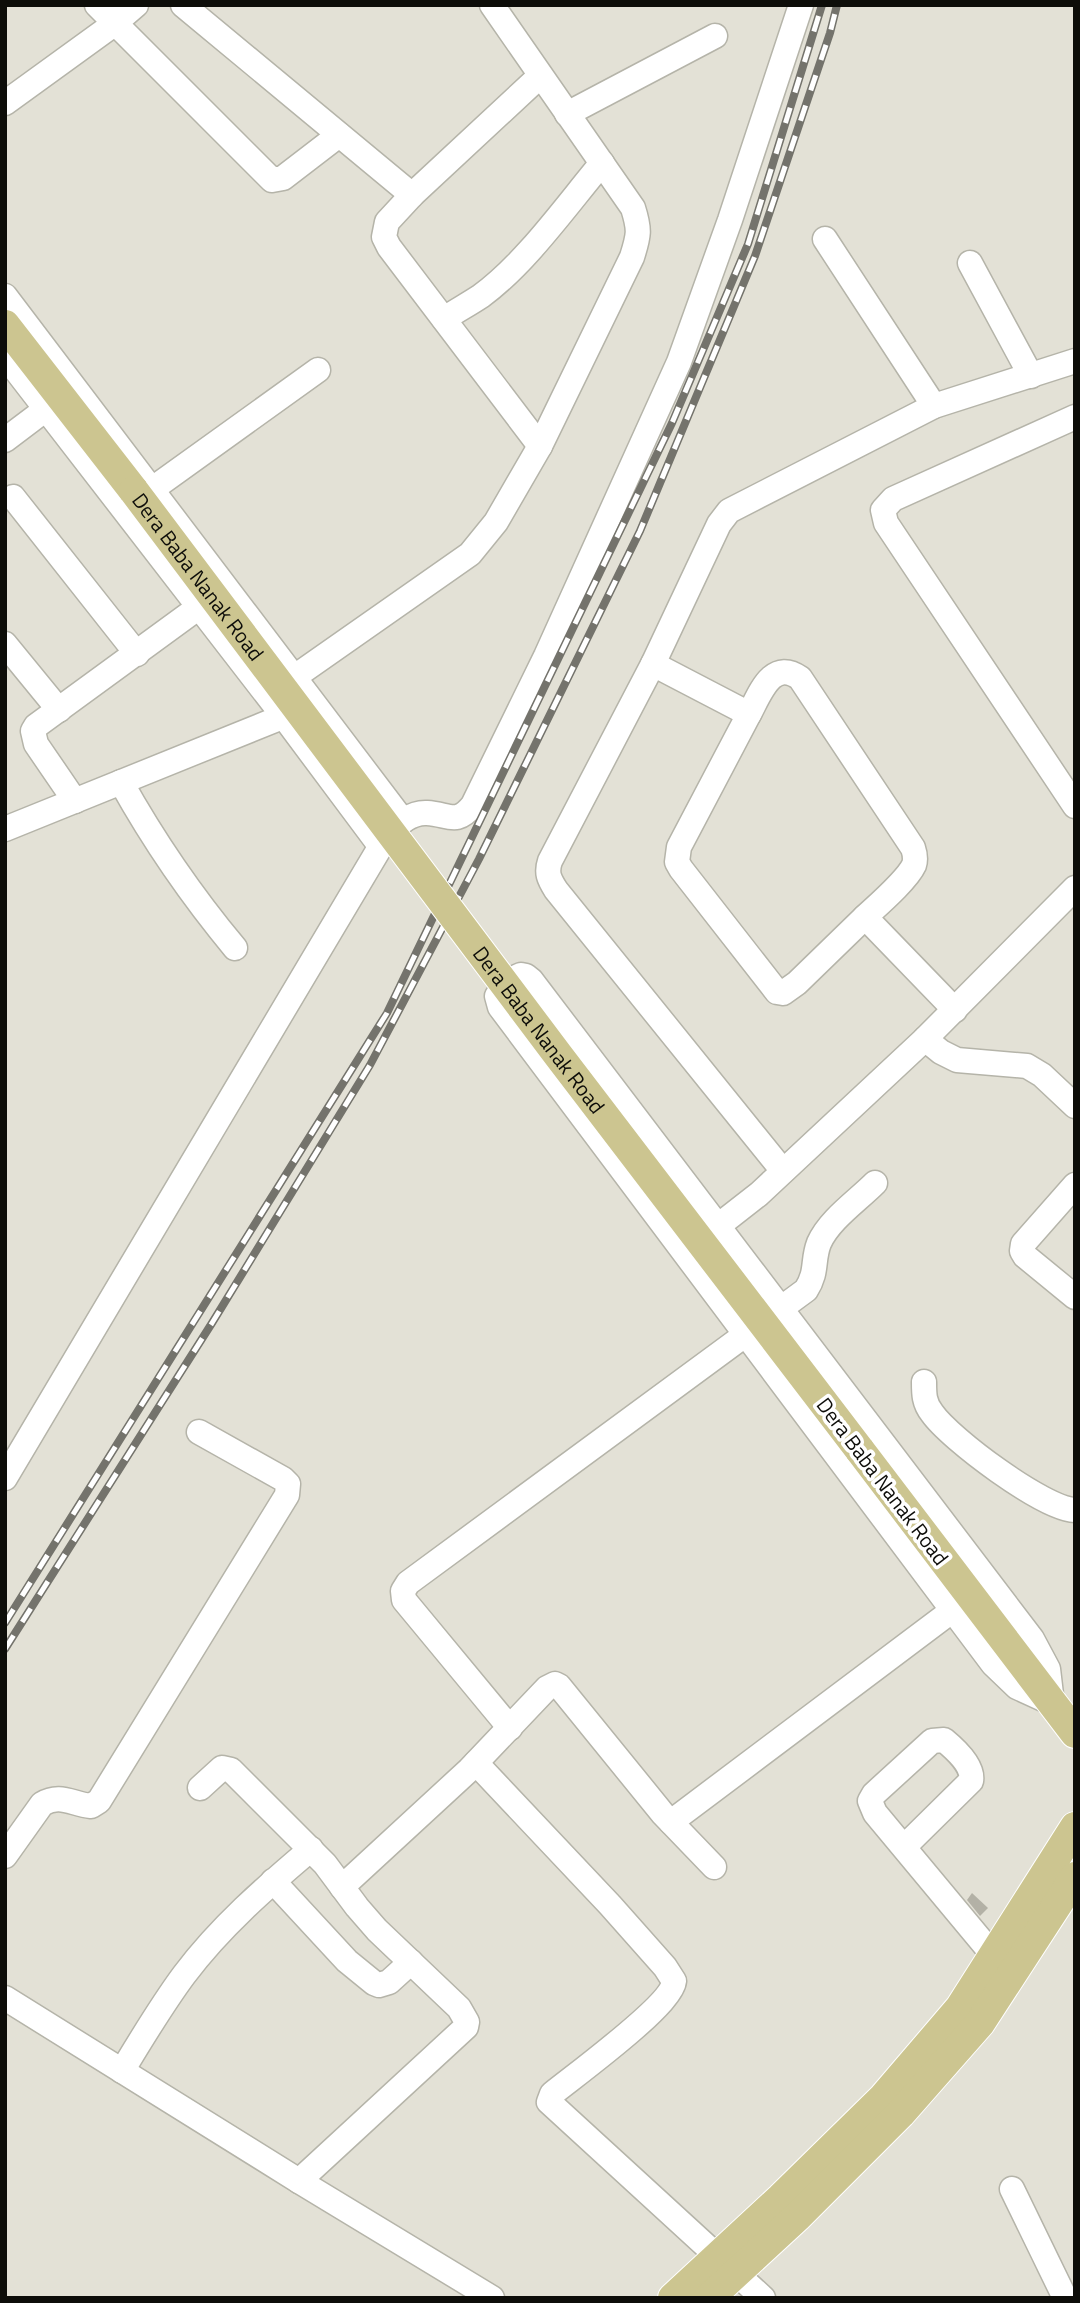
<svg xmlns="http://www.w3.org/2000/svg" width="1080" height="2303" font-family="'Titillium Web',sans-serif">
  <style>
    .building { fill: #b3b1a6 }
    .lines { fill: none; stroke-linecap: round; stroke-linejoin: round }
    .minor-casing { stroke: #b5b4a9; stroke-width: 27 }
    .major-casing { stroke: #fff; stroke-width: 32 }
    .minor { stroke: #fff; stroke-width: 24 }
    .major { stroke: #ccc590; stroke-width: 30 }
    .rail-casing { stroke: #74736c; stroke-width: 8 }
    .rail { stroke: #fff; stroke-width: 5; stroke-dasharray: 16; stroke-linecap: butt }
    .major-bridge-casing { stroke: #fff; stroke-width: 32; stroke-linecap: butt }
    .major-bridge { stroke: #ccc590; stroke-width: 30 }
    .labels { text-anchor: middle; dominant-baseline: central; stroke-width: 7; stroke-linejoin: round; paint-order: stroke }
    .street-label { font-size: 21px; fill: #0d0d09; stroke: #fff }
  </style>
  <rect width="100%" height="100%" fill="#e3e1d6"/>
  <polygon class="building" points="972,1893 988,1908 980,1916 967,1900"/>
  <g class="lines">
    <defs>
      <g id="minor">
        <polyline points="97,5 272,180 283,178 339,135"/>
        <polyline points="183,5 412,195"/>
        <polyline points="540,76 412,195 387,222 384,237 389,247 540,446"/>
        <polyline points="5,103 114,24 136,5"/>
        <polyline points="567,114 715,36"/>
        <polyline points="825,239 934,406"/>
        <polyline points="970,263 1031,376"/>
        <polyline points="5,296 403,821"/>
        <path d="M444,319c12,-8 25,-15 37,-23 44,-32 85,-90 121,-133"/>
        <polyline points="5,356 284,717 381,847"/>
        <polyline points="1075,417 893,499 883,510 886,523 1075,806"/>
        <polyline points="5,440 46,409"/>
        <polyline points="151,490 318,370"/>
        <polyline points="13,497 137,654"/>
        <polyline points="5,644 59,710"/>
        <path d="M653,664l96,50c11,-20 23,-56 51,-36l113,170c2,6 3,11 1,17 -7,15 -36,40 -49,52l90,93"/>
        <path d="M293,678l177,-124 26,-32 44,-76 92,-189c7,-22 8,-27 1,-49l-141,-203"/>
        <polyline points="749,714 679,847 677,862 681,869 777,992 783,993 797,983 865,917"/>
        <path d="M121,782c34,61 69,112 114,166"/>
        <polyline points="75,801 36,744 33,731 36,726 199,607"/>
        <polyline points="5,829 297,711"/>
        <path d="M521,975l5,1 5,4 501,659 16,30 4,34 -35,-16 -24,-23 -493,-657 -3,-11c5,-9 14,-17 24,-21z"/>
        <polyline points="925,1039 941,1052 957,1060 1027,1066 1042,1075 1075,1106"/>
        <path d="M783,1171l-227,-281c-7,-11 -10,-17 -6,-29l103,-197 66,-140 10,-13 205,-105 141,-45"/>
        <polyline points="1075,1185 1023,1244 1022,1251 1025,1256 1075,1297"/>
        <polyline points="718,1226 759,1194 925,1039 1075,888"/>
        <path d="M924,1382c0,12 0,21 8,31 18,26 112,96 143,97"/>
        <path d="M5,1478l383,-644c10,-10 23,-22 39,-21 22,1 29,13 46,-8l73,-149 133,-294 51,-142 71,-215"/>
        <path d="M510,1728l-106,-128 -1,-9 5,-8 398,-293c12,-19 6,-29 13,-47 10,-23 38,-42 56,-60"/>
        <path d="M476,1763l134,142 55,62 9,14c-2,24 -100,95 -122,113l-3,8 214,196"/>
        <polyline points="200,1788 222,1768 231,1770 325,1864 357,1907 377,1930 459,2008 467,2022 466,2027 299,2181"/>
        <polyline points="671,1822 953,1610"/>
        <path d="M904,1847l67,-66c3,-15 -16,-32 -27,-41l-12,1 -58,53 -4,7 5,12 119,143"/>
        <path d="M5,1856l37,-52c18,-11 30,0 49,2l8,-5 188,-306 1,-11 -5,-5 -84,-47"/>
        <polyline points="273,1881 347,1961 374,1983 379,1985 389,1982 411,1962"/>
        <polyline points="342,1887 469,1770 547,1688 555,1684 559,1686 663,1814 714,1867"/>
        <polyline points="5,1998 299,2181 492,2298"/>
        <path d="M122,2071c20,-33 39,-65 62,-96 36,-48 82,-88 127,-126"/>
        <polyline points="1012,2189 1065,2298"/>
      </g>
      <g id="major">
        <polyline points="5,325 134,491"/>
        <polyline points="859,1449 1075,1733"/>
        <polyline points="673,2298 781,2198 883,2098 960,2008 1075,1827"/>
        <polyline points="709,2298 798,2216 900,2114 980,2023 1075,1877"/>
      </g>
    </defs>
    <use href="#minor" class="minor-casing"/>
    <use href="#major" class="major-casing"/>
    <use href="#minor" class="minor"/>
    <use href="#major" class="major"/>
    <defs>
      <g id="rail">
        <polyline points="5,1623 387,1013 672,423 748,244 822,5"/>
        <polyline points="5,1649 212,1323 370,1065 479,859 640,531 755,256 830,33 837,5"/>
      </g>
    </defs>
    <use href="#rail" class="rail-casing"/>
    <use href="#rail" class="rail"/>
    <defs>
      <g id="major-bridge">
        <path id="s1" d="M134,491l424,564 301,394"/>
      </g>
    </defs>
    <use href="#major-bridge" class="major-bridge-casing"/>
    <use href="#major-bridge" class="major-bridge"/>
  </g>
  <g class="labels">
    <g class="street-label">
      <text stroke="none"><textPath href="#s1" startOffset="107">Dera Baba Nanak Road</textPath></text>
      <text stroke="none"><textPath href="#s1" startOffset="674">Dera Baba Nanak Road</textPath></text>
      <text transform="translate(883 1481) rotate(53)">Dera Baba Nanak Road</text>
    </g>
  </g>
  <rect width="1080" height="2303" fill="none" stroke="#0d0d09" stroke-width="14"/>
</svg>
